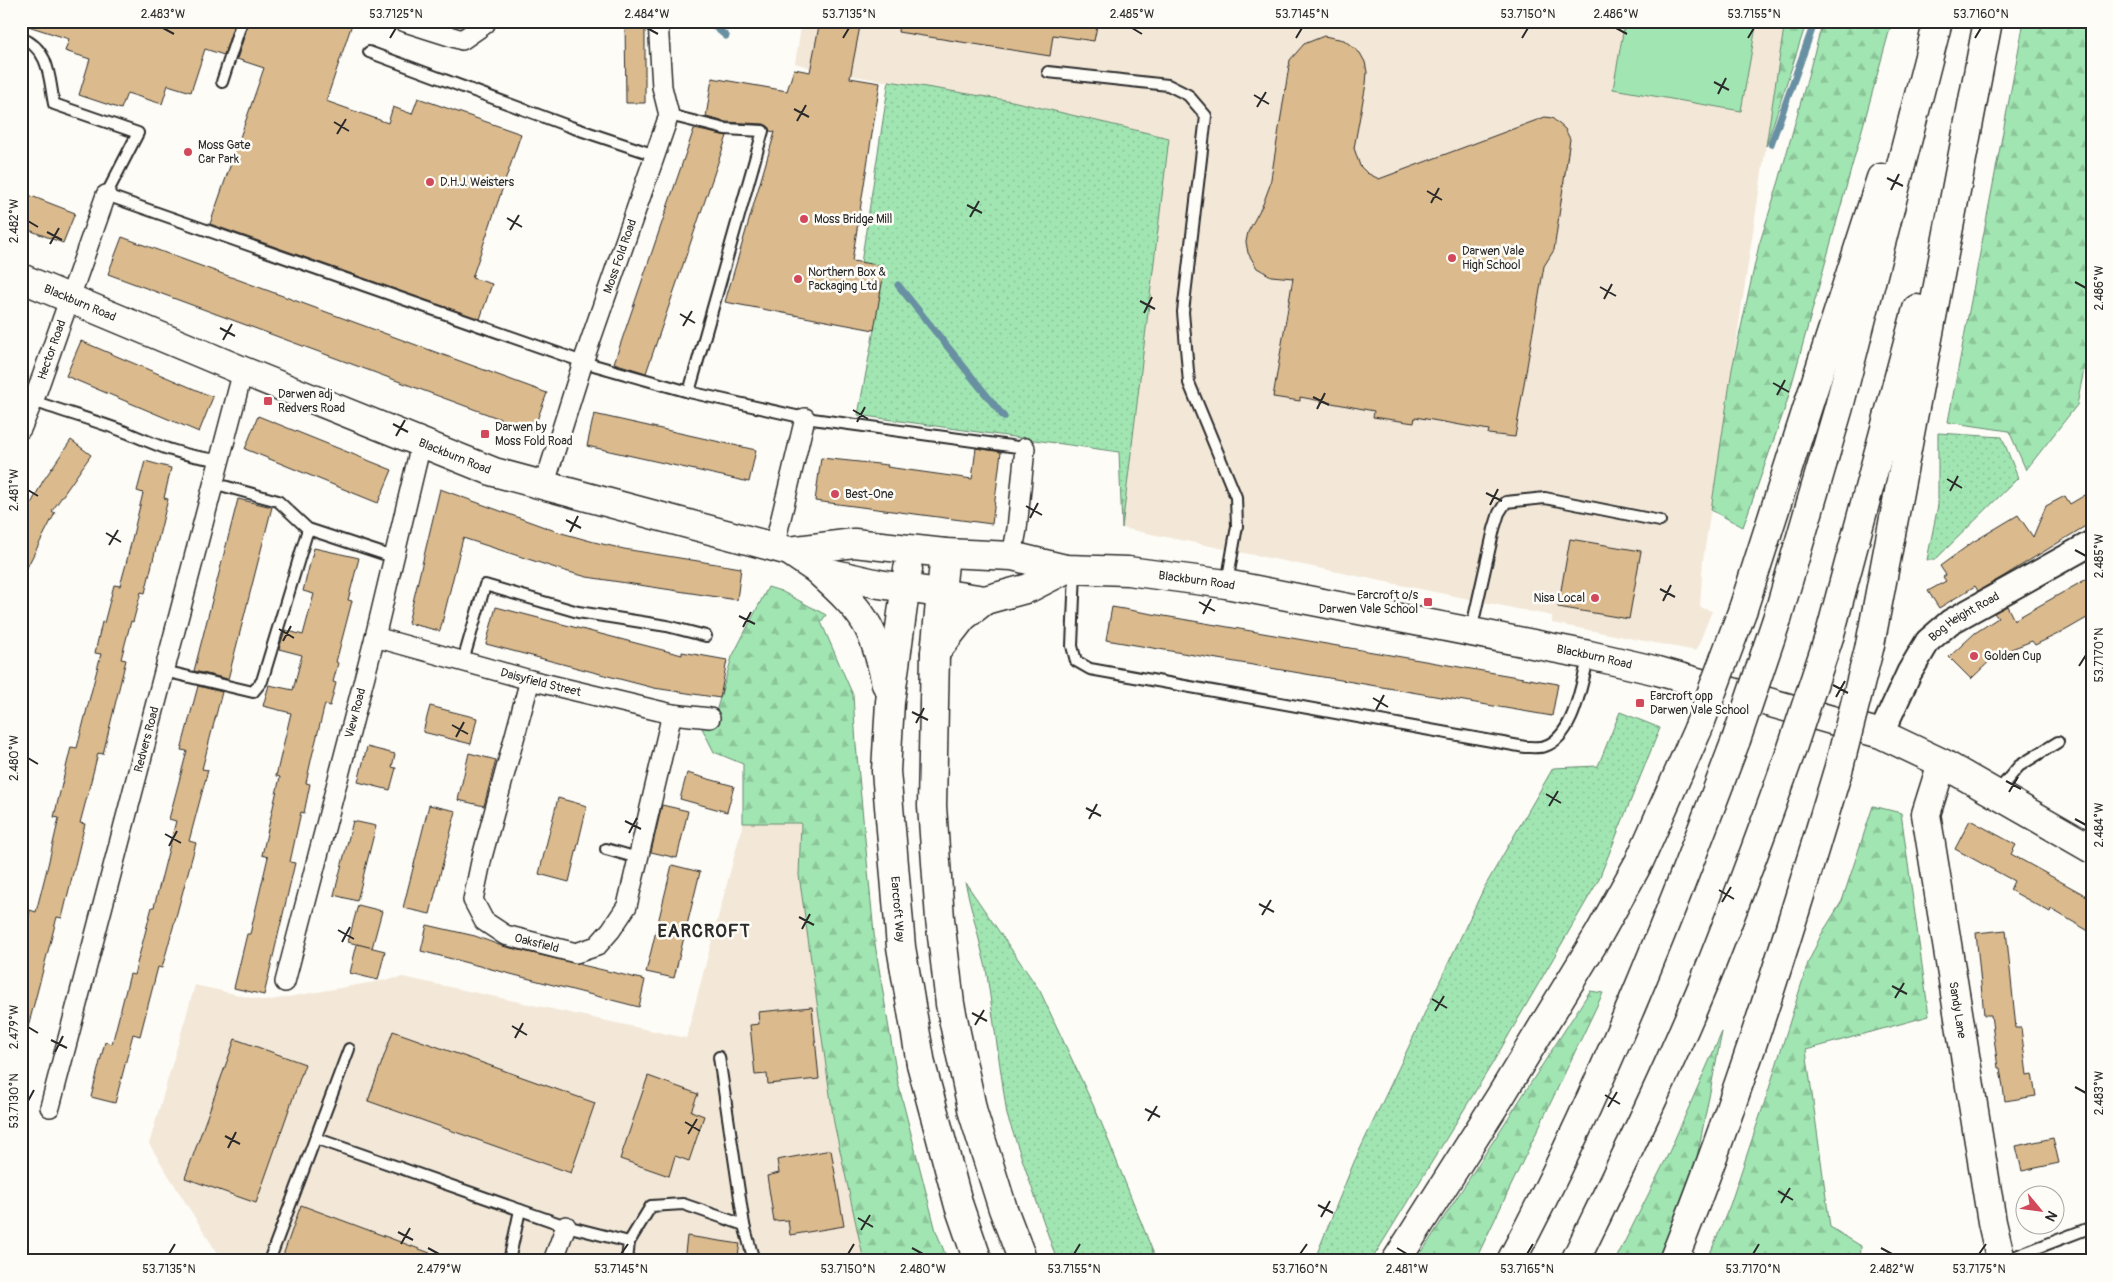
<svg xmlns="http://www.w3.org/2000/svg" width="2113" height="1282" font-family="Pangolin,sans-serif">
  <style>
    .built { fill: #f3e8d8 }
    .grass { fill: url(#grass-dots); stroke: #66886e }
    .forest { fill: url(#forest-firs); stroke: #66886e }
    .pitch { fill: #a1e6b2; stroke: #66886e }
    .lines { fill: none; stroke-linecap: round; stroke-linejoin: round }
    .stream { stroke: #6890a2; stroke-width: 7 }
    .building { fill: #dbbb8e; stroke: #2b2b2b }
    .service-casing { stroke: #2b2b2b; stroke-width: 14 }
    .minor-casing { stroke: #2b2b2b; stroke-width: 22 }
    .tertiary-casing { stroke: #2b2b2b; stroke-width: 28 }
    .secondary-casing { stroke: #2b2b2b; stroke-width: 31 }
    .trunk-casing { stroke: #2b2b2b; stroke-width: 31 }
    .motorway-casing { stroke: #2b2b2b; stroke-width: 31 }
    .service { stroke: #fdfcf7; stroke-width: 10 }
    .minor { stroke: #fdfcf7; stroke-width: 19 }
    .tertiary { stroke: #fdfcf7; stroke-width: 24 }
    .secondary { stroke: #fdfcf7; stroke-width: 28 }
    .trunk { stroke: #fdfcf7; stroke-width: 28 }
    .motorway { stroke: #fdfcf7; stroke-width: 28 }
    .motorway-bridge-casing { stroke: #2b2b2b; stroke-width: 31; stroke-linecap: butt }
    .motorway-bridge { stroke: #fdfcf7; stroke-width: 28 }
    .ticks { fill: none; stroke: #2b2b2b; stroke-width: 2 }
    .poi-dot { fill: #d1495b; stroke: #fdfcf7; stroke-width: 2 }
    .labels { text-anchor: middle; dominant-baseline: central; stroke-width: 5; stroke-linejoin: round; paint-order: stroke }
    .poi-label { font-size: 12px; fill: #2b2b2b; stroke: #fdfcf7; text-anchor: start }
    .street-label { font-size: 12px; fill: #2b2b2b; stroke: #fdfcf7 }
    .district-label { font-size: 18px; font-weight: bold; letter-spacing: 1px; fill: #2b2b2b; stroke: #fdfcf7 }
    .neatline { fill: none; stroke: #2b2b2b; stroke-width: 2 }
    .ticks-label { font-size: 12px; text-anchor: middle; fill: #2b2b2b }
  </style>
  <defs>
    <pattern id="grass-dots" width="8" height="8" patternUnits="userSpaceOnUse" patternTransform="scale(1.25)"><rect width="8" height="8" fill="#a1e6b2"/><path d="M2 2h.1M6 6h.1" fill="none" stroke="#8bc599" stroke-width="1.8" stroke-linecap="round"/></pattern>
    <pattern id="forest-firs" width="22" height="20" patternUnits="userSpaceOnUse" patternTransform="scale(1.25)"><rect width="22" height="20" fill="#a1e6b2"/><path d="M5 1l3.5 6h-7zM16 11l3.5 6h-7z" fill="#8bc599"/></pattern>
  </defs>
  <rect width="100%" height="100%" fill="#fdfcf7"/>
  <filter id="ink" filterUnits="userSpaceOnUse"><feTurbulence type="fractalNoise" baseFrequency=".02" numOctaves="2"/><feDisplacementMap in="SourceGraphic" scale="10" xChannelSelector="R" yChannelSelector="G"/><feConvolveMatrix kernelMatrix="1 2 1 2 8 2 1 2 1" color-interpolation-filters="sRGB"/></filter>
  <g filter="url(#ink)">
    <g class="built">
      <polygon points="802,21 1785,21 1703,561 1700,607 1712,611 1696,651 1552,623 1552,616 1122,528 1169,138 1012,101 821,71 795,63"/>
      <polygon points="743,823 801,823 799,875 834,1123 864,1261 222,1261 149,1144 195,985 265,1001 403,977 686,1038"/>
    </g>
    <g class="grass">
      <polygon points="889,81 1012,101 1169,138 1122,528 1119,452 858,415 874,330 861,263"/>
      <polygon points="1938,433 2002,437 2018,478 1935,560 1927,560 1938,505"/>
      <polygon points="1620,712 1660,728 1598,881 1492,1064 1371,1261 1314,1261 1354,1162 1484,888 1553,768 1598,766"/>
      <polygon points="965,882 1040,991 1101,1122 1153,1252 1154,1261 1057,1261 1007,1115 986,968"/>
    </g>
    <g class="forest">
      <polygon points="1785,21 1807,21 1766,146"/>
      <polygon points="1823,21 1892,21 1786,405 1743,527 1711,510 1732,369 1759,245 1779,181"/>
      <polygon points="2024,21 2092,21 2092,329 2077,405 2026,470 2009,431 1948,422"/>
      <polygon points="768,587 781,591 826,615 821,622 853,695 856,745 875,944 898,1083 936,1231 948,1261 864,1261 834,1123 799,875 801,823 743,823 743,764 714,752 702,728 715,715 732,657"/>
      <polygon points="1873,806 1901,813 1929,1016 1806,1050 1830,1227 1861,1246 1860,1261 1707,1261 1730,1205 1767,1095 1808,963 1821,935 1842,901"/>
      <polygon points="1590,991 1603,993 1475,1261 1416,1261"/>
      <polygon points="1722,1032 1697,1157 1658,1261 1615,1261 1666,1159"/>
    </g>
    <polygon class="pitch" points="1625,21 1757,21 1741,111 1613,89"/>
    <g class="lines">
      <g class="stream">
        <polyline points="712,21 713,25 726,36"/>
        <polyline points="1771,144 1815,21"/>
        <polyline points="898,285 1004,417"/>
      </g>
    </g>
    <g class="building">
      <polygon points="25,21 235,21 224,55 205,49 191,92 168,85 162,104 127,93 121,109 79,95 90,59 65,51 69,39 25,25"/>
      <polygon points="249,21 353,21 326,101 388,123 393,107 412,114 418,98 521,134 472,278 492,284 480,319 210,224 264,68 237,59"/>
      <polygon points="625,21 645,21 645,103 626,103"/>
      <polygon points="820,21 861,21 850,78 880,83 852,261 885,266 874,330 725,302 775,132 770,131 768,126 764,124 726,122 706,117 712,78 787,91 794,69 810,72"/>
      <polygon points="899,21 1098,21 1094,41 1053,35 1050,56 898,32"/>
      <polygon points="1324,36 1344,40 1360,53 1365,62 1367,72 1366,84 1354,148 1360,166 1367,173 1379,179 1545,117 1552,118 1565,129 1570,139 1554,250 1544,266 1515,437 1488,434 1489,430 1415,417 1414,423 1373,417 1374,411 1300,397 1300,401 1273,397 1293,278 1271,276 1257,268 1248,253 1246,242 1248,232 1263,204 1270,185 1290,60 1304,44"/>
      <polygon points="694,129 727,136 646,373 614,363"/>
      <polygon points="26,194 75,213 63,243 21,227 21,206"/>
      <polygon points="122,237 547,393 533,431 108,274"/>
      <polygon points="81,341 213,397 199,432 66,376"/>
      <polygon points="594,414 756,450 749,482 587,446"/>
      <polygon points="258,416 392,470 378,503 245,449"/>
      <polygon points="71,440 91,455 52,511 55,513 21,579 21,523 43,481"/>
      <polygon points="976,448 1001,452 992,524 815,501 821,458 888,465 887,467 972,479"/>
      <polygon points="145,461 171,468 164,498 168,499 145,593 141,592 133,622 131,621 121,659 126,660 103,754 98,753 88,793 80,823 85,824 62,918 57,917 28,1027 21,1026 21,947 30,910 36,912 48,865 59,818 54,817 71,747 77,748 101,654 95,653 102,622 104,623 114,585 120,586 126,564 143,493 137,491"/>
      <polygon points="440,489 558,532 594,542 624,549 741,568 737,600 587,577 565,571 463,538 440,631 408,623"/>
      <polygon points="2092,491 2092,522 2004,576 1978,591 1975,586 1939,608 1928,591 1946,581 1943,577 1946,575 1940,566 1973,542 2018,515 2033,537 2046,506 2065,496 2070,504"/>
      <polygon points="238,499 272,507 228,679 194,671"/>
      <polygon points="1570,539 1641,551 1629,619 1558,607"/>
      <polygon points="314,548 359,558 348,600 352,601 336,662 338,663 333,682 336,683 330,706 325,704 312,756 306,783 310,784 304,813 301,812 290,862 295,863 264,995 234,988 247,934 250,934 268,857 262,855 280,777 276,776 291,713 263,706 269,685 293,690 302,655 279,649 285,630 303,635 314,594 303,591"/>
      <polygon points="2092,576 2092,615 2066,630 2035,645 2032,641 1996,655 1971,679 1949,657 1975,633 1998,618 1994,613 2007,606 2014,620"/>
      <polygon points="496,607 682,655 682,652 727,660 720,698 654,688 486,644"/>
      <polygon points="1112,607 1558,684 1552,716 1106,640"/>
      <polygon points="198,686 222,692 202,769 208,770 189,841 196,843 162,968 158,967 140,1036 133,1034 115,1103 91,1097 105,1042 112,1044 130,974 134,975 152,907 154,907 176,821 169,819 187,751 181,750"/>
      <polygon points="430,706 477,718 471,744 423,732"/>
      <polygon points="367,747 395,754 392,767 396,768 390,790 358,782"/>
      <polygon points="469,753 496,760 484,806 458,800"/>
      <polygon points="687,773 734,786 727,812 680,799"/>
      <polygon points="558,798 587,806 569,882 539,874"/>
      <polygon points="429,805 456,811 430,914 403,908"/>
      <polygon points="662,805 688,811 677,858 651,852"/>
      <polygon points="1970,820 2016,845 2011,854 2092,899 2092,933 2051,909 2050,912 2010,890 2014,881 1955,849"/>
      <polygon points="353,821 376,826 357,901 334,895"/>
      <polygon points="672,865 700,872 674,978 646,972"/>
      <polygon points="358,905 382,911 372,948 348,942"/>
      <polygon points="427,925 475,936 502,946 645,980 639,1007 421,951"/>
      <polygon points="2006,930 2016,1028 2021,1028 2027,1075 2032,1074 2036,1096 2005,1101 2000,1068 1998,1068 1991,1015 1984,1015 1976,933"/>
      <polygon points="357,944 385,951 378,980 350,973"/>
      <polygon points="812,1007 819,1079 768,1084 767,1074 755,1075 750,1025 759,1024 758,1012"/>
      <polygon points="393,1031 595,1103 571,1173 368,1101"/>
      <polygon points="235,1039 305,1064 256,1203 185,1178"/>
      <polygon points="648,1076 698,1094 691,1111 704,1116 689,1161 675,1156 669,1176 620,1159"/>
      <polygon points="2053,1138 2059,1163 2022,1171 2016,1146"/>
      <polygon points="831,1150 844,1226 790,1235 788,1220 774,1221 767,1176 779,1173 777,1160"/>
      <polygon points="301,1205 446,1259 446,1261 281,1261"/>
      <polygon points="687,1236 740,1244 737,1261 684,1261"/>
    </g>
    <g class="lines">
      <defs>
        <g id="service">
          <path d="M21,38c29,11 28,40 33,66l84,29 -32,62 477,167 106,30 116,26 220,30"/>
          <polyline points="369,52 571,127 655,155"/>
          <polyline points="1048,72 1168,85 1188,95 1206,116 1183,312 1189,383 1236,497 1237,526 1227,583"/>
          <polyline points="222,82 242,21"/>
          <polyline points="669,115 725,129 763,131 689,392"/>
          <polyline points="21,390 36,394"/>
          <path d="M33,401c31,11 64,20 95,32 33,14 54,23 91,27"/>
          <polyline points="213,483 278,501 308,529 393,557"/>
          <path d="M1075,571l-3,75 4,15 14,8 435,78c6,0 14,1 20,-1 30,-10 36,-63 44,-90"/>
          <polyline points="1471,631 1494,529 1499,513 1506,502 1545,498 1660,521"/>
          <polyline points="463,661 485,585 578,612 667,626 706,636"/>
          <polyline points="164,671 253,692 262,681 308,529"/>
          <polyline points="1997,792 2019,766 2058,742"/>
          <polyline points="606,849 638,858"/>
          <polyline points="719,1057 744,1225"/>
          <polyline points="315,1138 566,1226 629,1242 627,1261"/>
          <polyline points="629,1242 651,1206 683,1204 744,1225 754,1261"/>
          <polyline points="269,1261 349,1049"/>
          <polyline points="509,1261 520,1210"/>
          <polyline points="2003,1261 2092,1227"/>
        </g>
        <g id="minor">
          <polyline points="402,21 462,40 485,24 485,21"/>
          <path id="s1" d="M21,429l15,-35 70,-199"/>
          <path id="s2" d="M544,486l39,-124 86,-247 -7,-28 -4,-66"/>
          <polyline points="774,547 805,418"/>
          <polyline points="1012,556 1017,529 1025,448"/>
          <path id="s3" d="M375,637l155,43 142,34 38,4"/>
          <path id="s4" d="M530,680l-48,177 -9,43 11,21 21,14 71,18 21,-7 14,-16 16,-24 45,-192"/>
          <path id="s5" d="M285,982l90,-345 46,-193"/>
          <path id="s6" d="M50,1107l193,-736"/>
          <polyline points="553,1261 566,1226"/>
        </g>
        <g id="tertiary">
          <path id="s7" d="M1881,734l28,-61 19,-32 22,-19 142,-79"/>
        </g>
        <g id="secondary">
          <path id="s8" d="M1942,763l-16,51 66,408 9,39"/>
        </g>
        <g id="trunk">
          <path id="s9" d="M21,278l222,93 251,101 280,75 15,4 28,19 62,14 106,16 44,-12 37,-19"/>
          <path id="s10" d="M789,551l65,-8 91,10 67,3 54,13 62,2 98,13 363,71 69,16 223,63 61,29 150,86"/>
          <polyline points="945,553 935,653 932,806 940,919 950,1004 973,1113 1003,1209 1023,1261"/>
          <path id="s11" d="M908,569l-18,133 -4,69 15,176 20,117 38,142 19,55"/>
          <path d="M819,572c44,40 55,52 67,112"/>
          <polyline points="935,653 963,617 985,600"/>
        </g>
        <g id="motorway">
          <polyline points="1743,609 1881,178"/>
          <polyline points="1777,619 1839,407 1938,21"/>
          <polyline points="1830,634 1917,309"/>
          <polyline points="1870,645 1988,21"/>
          <polyline points="1396,1261 1500,1097 1599,934 1639,862 1698,729"/>
          <path d="M1511,1261c90,-169 158,-343 225,-521"/>
          <path d="M1575,1261c44,-91 89,-182 128,-276 31,-76 59,-153 87,-231"/>
          <path d="M1673,1261c65,-162 116,-327 166,-494"/>
        </g>
      </defs>
      <use href="#service" class="service-casing"/>
      <use href="#minor" class="minor-casing"/>
      <use href="#tertiary" class="tertiary-casing"/>
      <use href="#secondary" class="secondary-casing"/>
      <use href="#trunk" class="trunk-casing"/>
      <use href="#motorway" class="motorway-casing"/>
      <use href="#service" class="service"/>
      <use href="#minor" class="minor"/>
      <use href="#tertiary" class="tertiary"/>
      <use href="#secondary" class="secondary"/>
      <use href="#trunk" class="trunk"/>
      <use href="#motorway" class="motorway"/>
      <defs>
        <g id="motorway-bridge">
          <polyline points="1698,729 1743,609"/>
          <polyline points="1736,740 1777,619"/>
          <polyline points="1790,754 1830,634"/>
          <polyline points="1839,767 1870,645"/>
        </g>
      </defs>
      <use href="#motorway-bridge" class="motorway-bridge-casing"/>
      <use href="#motorway-bridge" class="motorway-bridge"/>
    </g>
  </g>
  <path class="ticks" d="M163,28l11,6M647,28l11,6M1132,28l10,6M1616,28l11,6M390,38l6,-10M843,38l6,-10M1296,38l6,-10M1522,38l6,-10M1748,38l6,-10M1975,38l6,-10M1714,82l15,8M1718,94l8,-16M1254,95l15,9M1257,107l9,-15M794,109l15,8M797,121l9,-16M334,122l15,9M337,134l9,-15M1887,178l16,8M1891,190l8,-16M1427,191l15,9M1431,203l8,-15M967,205l15,8M970,217l9,-16M507,218l15,9M28,221l10,6M510,230l9,-15M47,232l15,8M50,244l9,-16M2075,282l11,6M1600,287l16,9M1604,299l8,-15M1140,301l15,8M1144,313l8,-16M680,314l15,9M683,326l9,-15M220,328l15,8M223,340l9,-16M1773,383l16,9M1777,395l8,-15M1313,397l16,8M1317,409l8,-16M853,410l15,9M857,422l8,-15M393,424l15,8M396,436l9,-16M1947,479l15,9M28,490l10,6M1950,491l8,-15M1486,493l16,8M1490,505l8,-16M1026,506l16,9M1030,518l8,-15M566,520l15,8M570,532l8,-16M106,533l15,9M109,545l9,-15M2075,550l11,6M1660,589l15,8M1663,601l8,-16M1199,602l16,9M1203,614l8,-15M739,616l16,8M743,627l8,-15M279,629l15,9M283,641l8,-15M2079,666l7,-11M1833,685l15,8M1836,697l9,-16M1373,698l15,9M1376,710l8,-15M912,712l16,8M916,723l8,-15M452,725l16,9M456,737l8,-15M28,758l10,6M2006,781l15,8M2009,792l9,-15M1546,794l15,9M1549,806l9,-15M1086,808l15,8M1089,819l8,-15M2075,819l11,6M625,821l16,8M629,833l8,-15M165,834l16,9M169,846l8,-15M1719,890l15,9M1722,902l9,-15M1259,904l15,8M1262,915l9,-15M799,917l15,8M802,929l8,-15M338,930l16,9M342,942l8,-15M1892,986l15,8M1895,998l9,-15M1432,999l15,9M1435,1011l9,-15M972,1013l15,8M975,1025l9,-15M512,1026l15,9M28,1027l10,6M515,1038l8,-15M51,1040l16,8M55,1052l8,-16M2075,1087l11,6M1605,1095l15,9M28,1101l6,-11M1608,1107l9,-15M1145,1109l15,8M1148,1121l9,-15M685,1122l15,9M688,1134l9,-15M225,1136l15,8M228,1148l8,-16M1778,1191l15,9M1781,1203l9,-15M1318,1205l15,8M1321,1217l9,-16M858,1218l15,9M861,1230l9,-15M398,1232l15,8M401,1244l9,-16M428,1248l11,6M912,1248l11,6M1397,1248l10,6M1881,1248l11,6M169,1254l6,-10M621,1254l7,-10M848,1254l6,-10M1074,1254l6,-10M1300,1254l7,-10M1527,1254l6,-10M1753,1254l6,-10M1979,1254l7,-10"/>
  <g class="poi-dot">
    <circle cx="188" cy="152" r="5"/>
    <circle cx="430" cy="182" r="5"/>
    <circle cx="804" cy="219" r="5"/>
    <circle cx="1452" cy="258" r="5"/>
    <circle cx="798" cy="279" r="5"/>
    <rect x="263" y="396" width="10" height="10" rx="2.5"/>
    <rect x="480" y="429" width="10" height="10" rx="2.5"/>
    <circle cx="835" cy="494" r="5"/>
    <circle cx="1595" cy="598" r="5"/>
    <rect x="1423" y="597" width="10" height="10" rx="2.5"/>
    <circle cx="1974" cy="656" r="5"/>
    <rect x="1635" y="698" width="10" height="10" rx="2.5"/>
  </g>
  <g class="labels">
    <g class="poi-label">
      <text x="198" y="145">Moss Gate<tspan x="198" dy="14">Car Park</tspan></text>
      <text x="440" y="182">D.H.J. Weisters</text>
      <text x="814" y="219">Moss Bridge Mill</text>
      <text x="1462" y="251">Darwen Vale<tspan x="1462" dy="14">High School</tspan></text>
      <text x="808" y="272">Northern Box &amp;<tspan x="808" dy="14">Packaging Ltd</tspan></text>
      <text x="278" y="394">Darwen adj<tspan x="278" dy="14">Redvers Road</tspan></text>
      <text x="495" y="427">Darwen by<tspan x="495" dy="14">Moss Fold Road</tspan></text>
      <text x="845" y="494">Best-One</text>
      <text x="1418" y="595" text-anchor="end">Earcroft o/s<tspan x="1418" dy="14">Darwen Vale School</tspan></text>
      <text x="1585" y="598" text-anchor="end">Nisa Local</text>
      <text x="1984" y="656">Golden Cup</text>
      <text x="1650" y="696">Earcroft opp<tspan x="1650" dy="14">Darwen Vale School</tspan></text>
    </g>
    <g class="street-label">
      <text stroke="none"><textPath href="#s2" startOffset="242">Moss Fold Road</textPath></text>
      <text stroke="none"><textPath href="#s9" startOffset="64">Blackburn Road</textPath></text>
      <text stroke="none"><textPath href="#s1" startOffset="85">Hector Road</textPath></text>
      <text stroke="none"><textPath href="#s9" startOffset="469">Blackburn Road</textPath></text>
      <text stroke="none"><textPath href="#s10" startOffset="411">Blackburn Road</textPath></text>
      <text stroke="none"><textPath href="#s7" startOffset="148">Bog Height Road</textPath></text>
      <text stroke="none"><textPath href="#s10" startOffset="816">Blackburn Road</textPath></text>
      <text stroke="none"><textPath href="#s3" startOffset="172">Daisyfield Street</textPath></text>
      <text stroke="none"><textPath href="#s5" startOffset="278">View Road</textPath></text>
      <text stroke="none"><textPath href="#s6" startOffset="380">Redvers Road</textPath></text>
      <text stroke="none"><textPath href="#s11" startOffset="342">Earcroft Way</textPath></text>
      <text stroke="none"><textPath href="#s4" startOffset="309">Oaksfield</textPath></text>
      <text stroke="none"><textPath href="#s8" startOffset="252">Sandy Lane</textPath></text>
    </g>
    <g class="district-label">
      <text x="704" y="931">EARCROFT</text>
    </g>
  </g>
  <rect width="2113" height="1282" fill="none" stroke="#fdfcf7" stroke-width="55"/>
  <g transform="translate(2040 1210) rotate(119)"><circle r="24" fill="#fdfcf7" stroke="#a9a8a5"/>
  <path d="M0-4L9 19L0 12L-9 19Z" fill="#d1495b"/>
  <text y="-8" font-size="14" font-weight="bold" text-anchor="middle" fill="#2b2b2b">N</text>
  </g>
  <rect x="28" y="28" width="2058" height="1226" class="neatline"/>
  <g class="ticks-label">
    <text x="163" y="18">2.483°W</text>
    <text x="396" y="18">53.7125°N</text>
    <text x="647" y="18">2.484°W</text>
    <text x="849" y="18">53.7135°N</text>
    <text x="1132" y="18">2.485°W</text>
    <text x="1302" y="18">53.7145°N</text>
    <text x="1528" y="18">53.7150°N</text>
    <text x="1616" y="18">2.486°W</text>
    <text x="1754" y="18">53.7155°N</text>
    <text x="1981" y="18">53.7160°N</text>
    <text transform="translate(14 221) rotate(-90)" y="4">2.482°W</text>
    <text transform="translate(2099 288) rotate(-90)" y="4">2.486°W</text>
    <text transform="translate(14 490) rotate(-90)" y="4">2.481°W</text>
    <text transform="translate(2099 556) rotate(-90)" y="4">2.485°W</text>
    <text transform="translate(2099 655) rotate(-90)" y="4">53.7170°N</text>
    <text transform="translate(14 758) rotate(-90)" y="4">2.480°W</text>
    <text transform="translate(2099 825) rotate(-90)" y="4">2.484°W</text>
    <text transform="translate(14 1027) rotate(-90)" y="4">2.479°W</text>
    <text transform="translate(2099 1093) rotate(-90)" y="4">2.483°W</text>
    <text transform="translate(14 1101) rotate(-90)" y="4">53.7130°N</text>
    <text x="169" y="1273">53.7135°N</text>
    <text x="439" y="1273">2.479°W</text>
    <text x="621" y="1273">53.7145°N</text>
    <text x="848" y="1273">53.7150°N</text>
    <text x="923" y="1273">2.480°W</text>
    <text x="1074" y="1273">53.7155°N</text>
    <text x="1300" y="1273">53.7160°N</text>
    <text x="1407" y="1273">2.481°W</text>
    <text x="1527" y="1273">53.7165°N</text>
    <text x="1753" y="1273">53.7170°N</text>
    <text x="1892" y="1273">2.482°W</text>
    <text x="1979" y="1273">53.7175°N</text>
  </g>
</svg>
